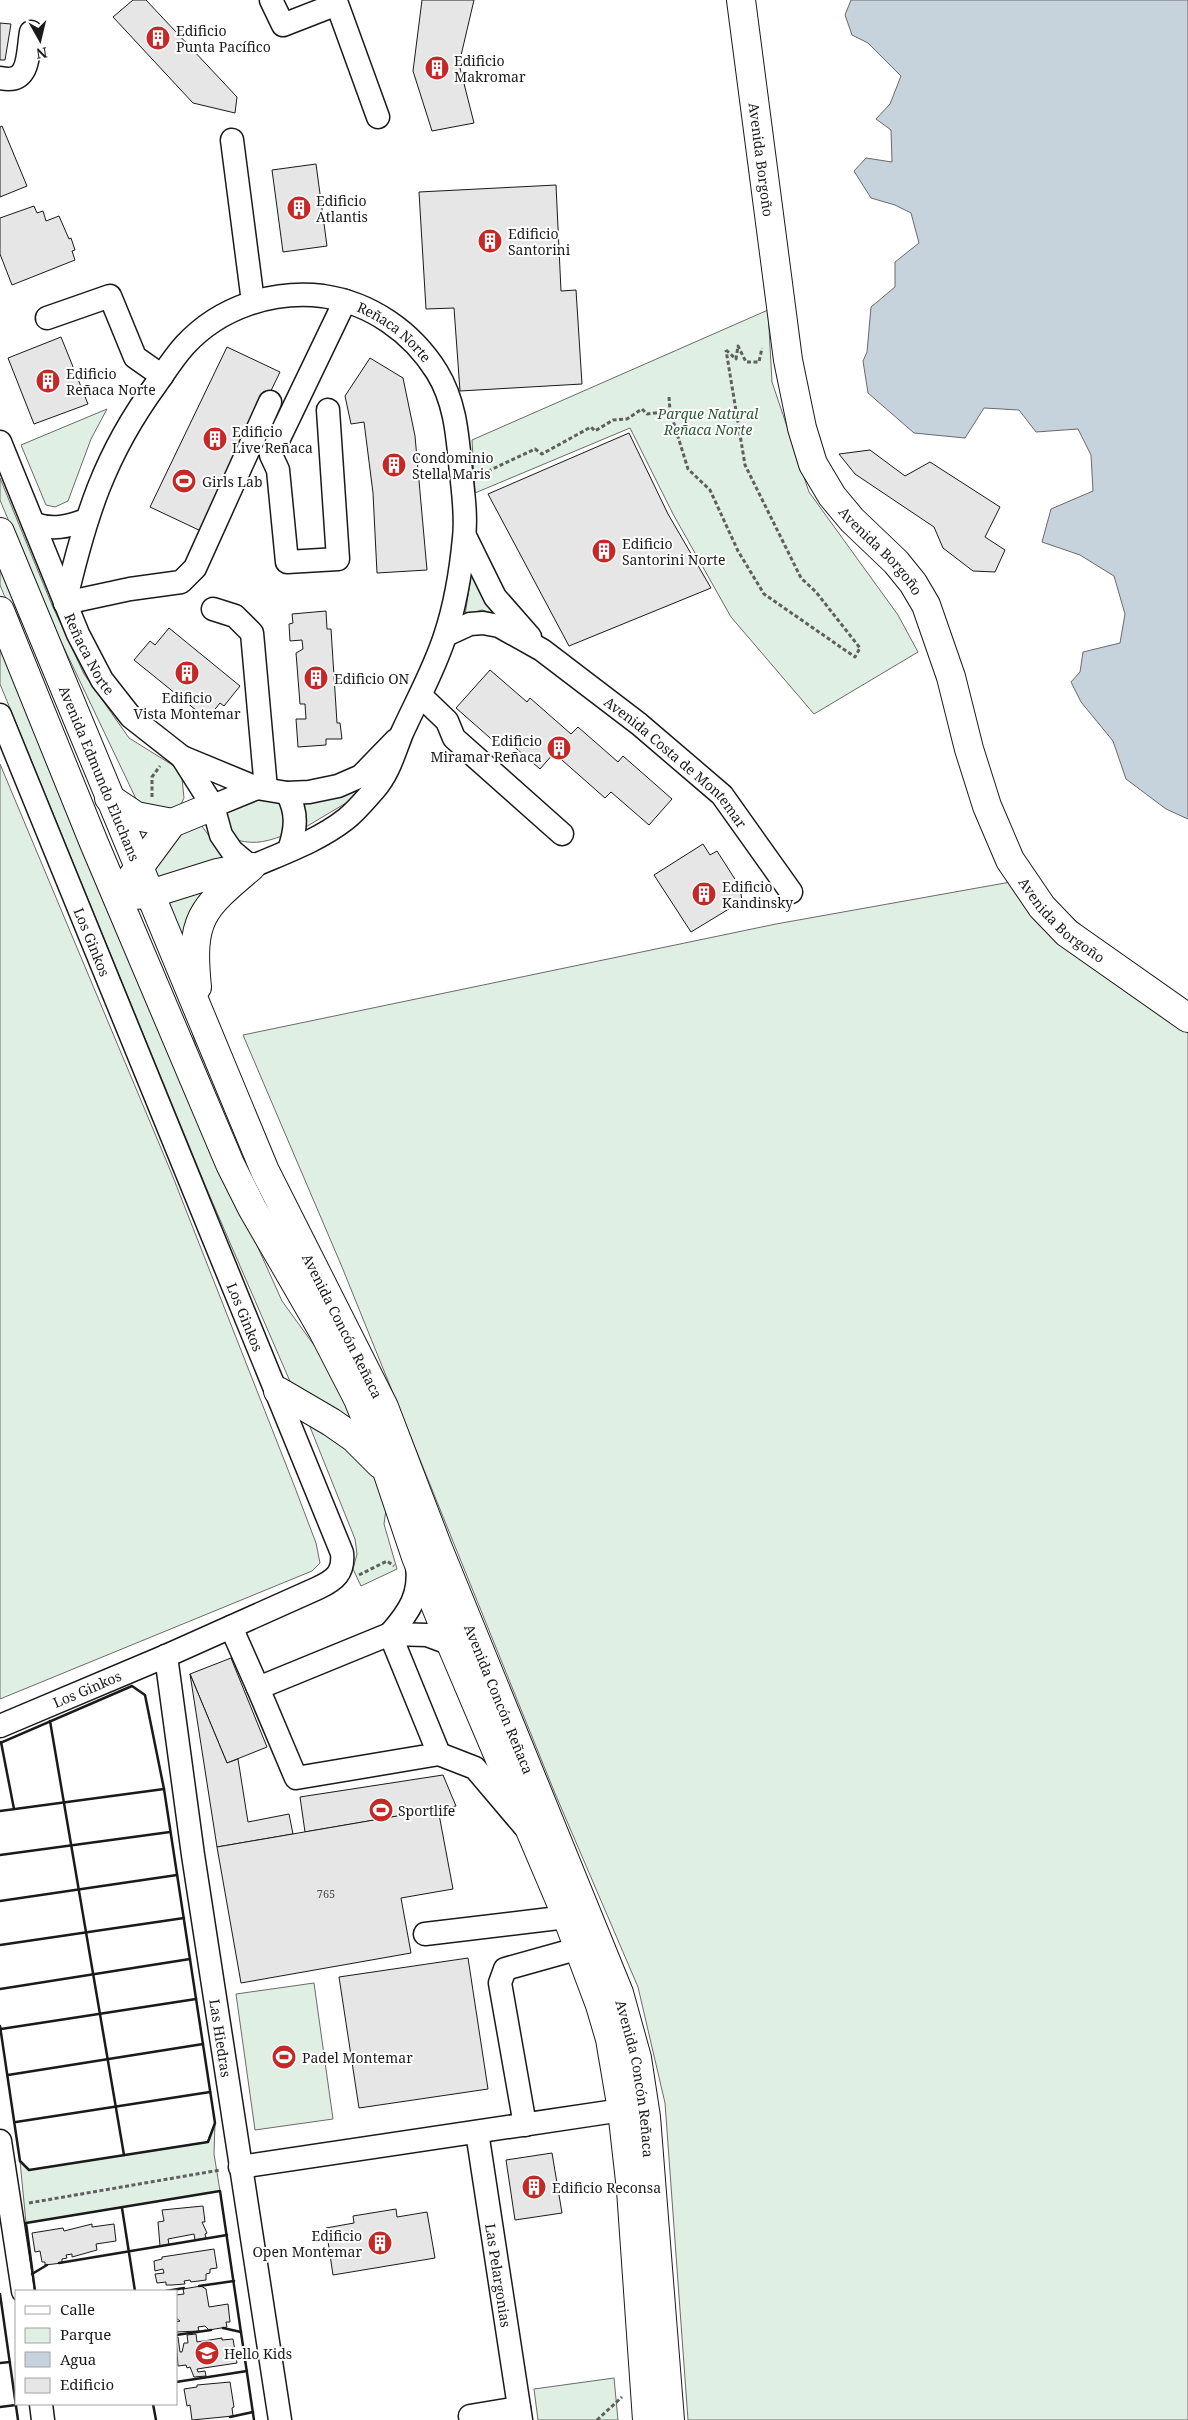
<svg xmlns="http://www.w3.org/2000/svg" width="1188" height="2420" font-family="'Noto Serif',serif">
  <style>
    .green { fill: #e0efe3; stroke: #6a6a6a }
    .water { fill: #c6d2dc; stroke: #6a6a6a }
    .building { fill: #e6e6e6; stroke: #1a1a1a }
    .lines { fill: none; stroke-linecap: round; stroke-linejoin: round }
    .minor-casing { stroke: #1a1a1a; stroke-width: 25 }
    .major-casing { stroke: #1a1a1a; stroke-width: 30 }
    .path { stroke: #5f5f5f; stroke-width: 3; stroke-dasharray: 4 2.5; stroke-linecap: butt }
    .minor { stroke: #fff; stroke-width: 22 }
    .major { stroke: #fff; stroke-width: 28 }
    .wall { stroke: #1a1a1a; stroke-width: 2.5 }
    .labels { text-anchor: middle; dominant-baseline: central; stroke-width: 4; stroke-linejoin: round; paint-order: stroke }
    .number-label { font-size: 11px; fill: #4d4d4d }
    .poi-label { font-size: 14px; fill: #1a1a1a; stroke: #fff; text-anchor: start }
    .street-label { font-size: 14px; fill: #1a1a1a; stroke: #fff }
    .park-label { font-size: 14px; font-style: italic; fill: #2b5a34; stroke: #fff }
  </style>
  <rect width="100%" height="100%" fill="#fff"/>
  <g class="green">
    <polygon points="768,310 772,382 809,492 898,615 918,652 814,714 731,617 673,514 630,428 475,493 472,440"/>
    <polygon points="107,409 91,439 68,501 55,507 46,505 21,445"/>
    <polygon points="0,478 52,605 84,674 129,738 174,766 182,778 184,798 180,806 174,810 138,803 45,608 0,500"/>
    <polygon points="0,555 38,646 4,595 0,585"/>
    <polygon points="472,569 501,616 482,610 465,615"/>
    <polygon points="0,642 229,1183 282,1301 324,1359 360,1432 292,1386 208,1192 0,684"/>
    <polygon points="0,764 171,1172 294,1485 316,1543 320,1563 312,1571 0,1699"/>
    <polygon points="366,782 351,800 304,828 298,798"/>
    <path d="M257,800h17l11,5 6,14 -9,17c-19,7 -32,9 -51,2l-6,-24 10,-7z"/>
    <polygon points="201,825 224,856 222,863 158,879 155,871 157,863 186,828"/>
    <polygon points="222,877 183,942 165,902"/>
    <path d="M1033,878c43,51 101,87 155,125v1417h-500l-23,-317 -27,-116 -84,-196 -212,-524 -99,-232 533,-111z"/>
    <polygon points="190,1024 291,1250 245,1179 207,1088"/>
    <polygon points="304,1412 372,1462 387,1502 384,1524 397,1569 361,1586 353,1569 357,1554 355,1539"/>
    <polygon points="314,1983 333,2119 255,2130 236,1994"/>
    <polygon points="215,2123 214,2154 220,2191 26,2223 20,2161 29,2170 207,2142"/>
    <polygon points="614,2378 618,2420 538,2420 534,2389"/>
  </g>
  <polygon class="water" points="851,0 1188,0 1188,819 1166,809 1126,779 1113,741 1081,702 1071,682 1080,672 1083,652 1120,643 1125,614 1114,576 1080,555 1042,542 1051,509 1093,491 1091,455 1078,429 1036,432 1019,410 984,408 965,438 914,433 868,393 863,361 867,352 871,307 895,287 895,262 919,243 911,213 895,205 871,198 854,171 866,158 892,162 891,130 876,119 890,104 901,76 868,43 852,35 845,15"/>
  <g class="building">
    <polygon points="133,0 146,0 237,97 235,113 193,103 113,17"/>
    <polygon points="422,0 474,0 459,64 474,123 432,131 413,71"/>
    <polygon points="0,23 11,24 5,60 0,60"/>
    <polygon points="2,126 27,186 0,197 0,127"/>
    <polygon points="316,164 327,246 283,252 272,170"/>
    <polygon points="556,185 561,291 576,290 582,384 460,391 454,308 426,309 419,192"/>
    <polygon points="34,206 37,213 43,211 46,221 59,216 69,239 71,238 75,250 72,251 75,260 12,285 0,254 0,218"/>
    <polygon points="61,337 88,404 34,424 8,358"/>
    <polygon points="227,347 280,372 203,532 150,507"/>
    <polygon points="370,358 403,378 415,436 427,570 377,573 373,493 364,422 351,424 345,396"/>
    <polygon points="629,433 668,514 711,588 569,646 488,494"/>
    <polygon points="870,450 905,476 930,462 1000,507 985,537 1005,550 995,572 973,571 943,548 934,527 855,474 839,454"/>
    <polygon points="326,611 327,629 331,629 337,723 340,723 342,739 326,739 326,745 298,747 296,719 306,719 305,704 300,704 296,653 303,649 302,640 290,641 289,624 293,623 292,614"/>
    <polygon points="169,628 240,686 224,706 220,703 207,719 134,660 150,641 155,645"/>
    <polygon points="490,670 527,702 530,698 571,734 578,727 618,762 623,756 672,799 649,825 611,792 605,798 554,753 540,769 503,737 497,744 456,708"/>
    <polygon points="703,844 710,855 717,851 740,887 742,901 691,932 654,875"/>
    <polygon points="231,1658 267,1747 227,1763 190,1674"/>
    <polygon points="190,1674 227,1763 238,1759 248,1822 289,1814 293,1834 217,1847"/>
    <polygon points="443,1775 456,1806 305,1832 300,1797"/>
    <polygon points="438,1809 453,1889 401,1898 411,1953 241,1983 217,1847"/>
    <polygon points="468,1958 488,2089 359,2108 339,1977"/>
    <polygon points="552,2153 562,2213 515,2220 506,2160"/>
    <polygon points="203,2206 205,2222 202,2222 207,2233 205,2234 206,2238 195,2240 194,2234 168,2239 169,2244 160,2246 158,2222 164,2221 162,2210"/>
    <polygon points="396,2209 397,2217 427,2212 435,2258 333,2275 326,2228 354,2223 353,2216"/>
    <polygon points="92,2224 92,2227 114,2224 116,2241 96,2244 97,2250 72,2257 72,2254 66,2255 67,2258 62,2259 62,2263 45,2265 45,2262 42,2262 40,2251 35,2252 32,2233 63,2228 64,2231"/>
    <polygon points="214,2249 217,2268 210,2269 210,2273 206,2274 206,2280 191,2282 190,2280 184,2281 185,2284 172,2285 166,2285 166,2282 157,2283 155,2274 164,2273 163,2269 155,2271 154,2261 162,2259 162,2257"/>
    <polygon points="201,2286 206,2289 209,2307 228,2304 230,2322 226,2322 227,2327 209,2330 205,2326 198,2327 199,2331 176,2332 176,2322 180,2321 176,2318 176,2295 184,2294 183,2289"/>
    <polygon points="196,2334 197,2342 222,2338 222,2340 233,2339 237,2363 197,2369 198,2372 205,2371 206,2376 194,2377 190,2367 187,2368 186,2365 178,2366 176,2337 178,2337 180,2352 182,2352 184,2343 188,2343 187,2335"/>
    <polygon points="230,2382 234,2407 232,2408 233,2416 192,2420 190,2405 187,2406 184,2389 197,2387 197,2385"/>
  </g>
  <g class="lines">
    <defs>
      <g id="minor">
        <polyline points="271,0 283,25 337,4 378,117"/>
        <path d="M0,78c31,7 27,-24 31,-46"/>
        <polyline points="232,140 253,302"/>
        <polyline points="47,318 110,296 135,357 162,376"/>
        <polyline points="328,410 338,559 287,562 278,470 271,455 345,301"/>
        <path id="s1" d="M0,442l78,192 24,46 29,37 51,40 75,31 30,5 22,-1 29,-6 23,-10 35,-36"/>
        <path d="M34,524c19,6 33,3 52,-4"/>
        <polyline points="465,536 495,597 530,637"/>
        <path id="s2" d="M65,603c20,-86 39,-148 92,-220 9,-13 17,-26 28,-38 35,-38 88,-55 138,-49 48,7 89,36 114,76 17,28 20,58 23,90 2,24 7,51 4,76 -3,32 -9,68 -19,98 -11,34 -28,64 -43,97 -8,20 -13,40 -28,57 -9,10 -18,21 -28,29 -28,22 -63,34 -95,48l-19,-16 -11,-16 -8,-29 -31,-49"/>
        <polyline points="65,603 130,589 181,582 195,568 270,402"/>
        <polyline points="213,609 235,616 252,633 266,789"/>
        <path id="s3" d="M446,635l24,-11 13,-1 16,3 43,24 97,74 83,71 69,97"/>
        <polyline points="421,696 447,721 454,738 562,834"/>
        <path id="s4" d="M0,715l342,838c2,20 -7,27 -24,35l-152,68 -166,70"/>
        <path d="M287,793c11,20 9,36 2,57"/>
        <polyline points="213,806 257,788"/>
        <polyline points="231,1627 258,1688"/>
        <polyline points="390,1634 427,1635 462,1648"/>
        <path d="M390,1634c19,-22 31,-39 27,-69"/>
        <path id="s5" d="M166,1656l27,199 87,565"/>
        <polyline points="439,1754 390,1634 258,1688 296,1778 439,1754 475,1768 525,1827"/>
        <polyline points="425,1934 567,1917"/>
        <polyline points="525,2125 500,1983 505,1969 580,1948"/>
        <path id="s6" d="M477,2132l44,288"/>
        <polyline points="0,2141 23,2291"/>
        <polyline points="240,2167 622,2110"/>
        <polyline points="41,2404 43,2420"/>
        <polyline points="470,2416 519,2408"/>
      </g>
      <g id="major">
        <path id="s7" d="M741,0l47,360 14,68 11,36 19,32 20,24 44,42 17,21 13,22 25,72 18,72 18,57 23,54 32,47 25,26 121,85"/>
        <path id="s8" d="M0,532l265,639 119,236 54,141 181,445 18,65 9,59 24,303"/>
        <polyline points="0,611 94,843 230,1164 252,1208 323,1331 358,1399 387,1471 416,1557 451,1644 567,1917 600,2005 610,2039 622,2110 631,2190 647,2420"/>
        <polyline points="109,798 136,816 172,823"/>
        <polyline points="129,881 172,823 213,806"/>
        <polyline points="132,895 150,894 217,873 250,867"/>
        <path d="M197,987c-7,-68 4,-78 54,-120"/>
        <polyline points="278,1391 331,1422 354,1438 380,1464"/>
      </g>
    </defs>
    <use href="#minor" class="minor-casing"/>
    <use href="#major" class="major-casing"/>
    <g class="path">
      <polyline points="726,350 736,359 738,346 746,362 759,362 762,348"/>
      <polyline points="669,397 670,411 688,469 710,490 738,551 764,594 855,657 860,648 816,592 801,578 745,465 726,350"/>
      <polyline points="482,474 535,449 542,454 591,427 595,431 613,420 627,419 642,409 647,414 670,411"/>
      <polyline points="152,797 152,777 160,766"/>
      <polyline points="359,1575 387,1561 394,1566"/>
      <polyline points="29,2203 220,2170"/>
      <polyline points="597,2420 622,2397"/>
    </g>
    <use href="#minor" class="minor"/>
    <use href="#major" class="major"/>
    <g class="wall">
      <polyline points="50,1721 124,2155"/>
      <polyline points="1,1742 14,1809"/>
      <polyline points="0,1743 132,1686 145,1695 164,1789 215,2123 208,2142 29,2170 20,2161 0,2026"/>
      <polyline points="0,1811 164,1789"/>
      <polyline points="0,1855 170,1832"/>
      <polyline points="0,1901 177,1875"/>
      <polyline points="0,1945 184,1918"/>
      <polyline points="0,1989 190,1959"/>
      <polyline points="1,2029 196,1999"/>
      <polyline points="8,2075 203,2044"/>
      <polyline points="16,2122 210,2092"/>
      <polyline points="122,2208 135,2291"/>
      <polyline points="59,2263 227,2235"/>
      <polyline points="32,2274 47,2265"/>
      <polyline points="199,2286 234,2281"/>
      <polyline points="35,2291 26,2223 220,2191 254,2420"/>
      <polyline points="166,2291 184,2288"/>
      <polyline points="0,2294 18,2420"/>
      <polyline points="223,2328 241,2332"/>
      <polyline points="176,2335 211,2330"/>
      <polyline points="0,2363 10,2362"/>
      <polyline points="176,2382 247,2371"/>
      <polyline points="153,2404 156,2420"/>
      <polyline points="0,2407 16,2405"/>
      <polyline points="230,2417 253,2412"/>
    </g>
  </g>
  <defs>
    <symbol id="building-disc" viewBox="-11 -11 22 22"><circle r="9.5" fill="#c62828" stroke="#fff"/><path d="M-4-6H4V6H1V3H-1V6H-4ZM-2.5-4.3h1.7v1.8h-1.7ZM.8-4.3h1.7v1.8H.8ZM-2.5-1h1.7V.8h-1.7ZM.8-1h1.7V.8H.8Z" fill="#fff"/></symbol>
    <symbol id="stadium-disc" viewBox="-11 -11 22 22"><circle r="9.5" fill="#c62828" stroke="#fff"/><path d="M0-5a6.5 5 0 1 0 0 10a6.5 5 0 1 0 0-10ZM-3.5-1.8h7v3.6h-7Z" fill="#fff"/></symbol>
    <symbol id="school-disc" viewBox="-11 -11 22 22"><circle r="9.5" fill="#c62828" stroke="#fff"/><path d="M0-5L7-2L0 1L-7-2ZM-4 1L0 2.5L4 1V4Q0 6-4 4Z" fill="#fff"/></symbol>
  </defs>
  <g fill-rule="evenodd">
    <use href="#building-disc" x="144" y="24" width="28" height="28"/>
    <use href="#building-disc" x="423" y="54" width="28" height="28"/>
    <use href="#building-disc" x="285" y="194" width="28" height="28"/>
    <use href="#building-disc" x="476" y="227" width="28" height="28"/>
    <use href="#building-disc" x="34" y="367" width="28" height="28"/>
    <use href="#building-disc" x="201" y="425" width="28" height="28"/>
    <use href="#building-disc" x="380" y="451" width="28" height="28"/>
    <use href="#stadium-disc" x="170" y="467" width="28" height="28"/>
    <use href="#building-disc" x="590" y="537" width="28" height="28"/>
    <use href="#building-disc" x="173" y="659" width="28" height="28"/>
    <use href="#building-disc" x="302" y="664" width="28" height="28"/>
    <use href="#building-disc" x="545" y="734" width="28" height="28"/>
    <use href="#building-disc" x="690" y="880" width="28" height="28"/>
    <use href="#stadium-disc" x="367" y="1796" width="28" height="28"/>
    <use href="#stadium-disc" x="270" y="2043" width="28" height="28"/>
    <use href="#building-disc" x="520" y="2173" width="28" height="28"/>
    <use href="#building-disc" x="366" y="2229" width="28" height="28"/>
    <use href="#school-disc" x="193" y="2339" width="28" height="28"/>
  </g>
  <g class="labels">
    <g class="number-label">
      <text x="326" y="1893">765</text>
    </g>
    <g class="poi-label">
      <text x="176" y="30">Edificio<tspan x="176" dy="16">Punta Pacífico</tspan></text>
      <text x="454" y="60">Edificio<tspan x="454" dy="16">Makromar</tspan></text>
      <text x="316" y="200">Edificio<tspan x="316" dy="16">Atlantis</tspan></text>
      <text x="508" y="233">Edificio<tspan x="508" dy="16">Santorini</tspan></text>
      <text x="66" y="373">Edificio<tspan x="66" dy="16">Reñaca Norte</tspan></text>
      <text x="232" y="431">Edificio<tspan x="232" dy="16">Live Reñaca</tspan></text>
      <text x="412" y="457">Condominio<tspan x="412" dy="16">Stella Maris</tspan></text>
      <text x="202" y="481">Girls Lab</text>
      <text x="622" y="543">Edificio<tspan x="622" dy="16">Santorini Norte</tspan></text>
      <text x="334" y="678">Edificio ON</text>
      <text x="187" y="697" text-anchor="middle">Edificio<tspan x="187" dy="16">Vista Montemar</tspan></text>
      <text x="542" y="740" text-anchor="end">Edificio<tspan x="542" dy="16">Miramar Reñaca</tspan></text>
      <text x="722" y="886">Edificio<tspan x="722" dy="16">Kandinsky</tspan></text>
      <text x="398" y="1810">Sportlife</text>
      <text x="302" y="2057">Padel Montemar</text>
      <text x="552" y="2187">Edificio Reconsa</text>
      <text x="362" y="2235" text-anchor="end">Edificio<tspan x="362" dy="16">Open Montemar</tspan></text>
      <text x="224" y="2353">Hello Kids</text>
    </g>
    <g class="street-label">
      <text stroke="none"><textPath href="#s7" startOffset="161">Avenida Borgoño</textPath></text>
      <text stroke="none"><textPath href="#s2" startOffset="521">Reñaca Norte</textPath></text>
      <text stroke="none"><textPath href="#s7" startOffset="581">Avenida Borgoño</textPath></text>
      <text stroke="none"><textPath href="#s1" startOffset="230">Reñaca Norte</textPath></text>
      <text stroke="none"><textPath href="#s3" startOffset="280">Avenida Costa de Montemar</textPath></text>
      <text stroke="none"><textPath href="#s8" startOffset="261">Avenida Edmundo Eluchans</textPath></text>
      <text stroke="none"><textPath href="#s7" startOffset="1001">Avenida Borgoño</textPath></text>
      <text stroke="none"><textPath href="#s4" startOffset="245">Los Ginkos</textPath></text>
      <text stroke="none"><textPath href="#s4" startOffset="650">Los Ginkos</textPath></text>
      <text stroke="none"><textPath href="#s8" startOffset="865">Avenida Concón Reñaca</textPath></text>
      <text transform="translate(87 1689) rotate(-23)">Los Ginkos</text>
      <text stroke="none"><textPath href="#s8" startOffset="1270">Avenida Concón Reñaca</textPath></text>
      <text stroke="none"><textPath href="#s5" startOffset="386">Las Hiedras</textPath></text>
      <text stroke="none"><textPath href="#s8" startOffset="1675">Avenida Concón Reñaca</textPath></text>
      <text stroke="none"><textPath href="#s6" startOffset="145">Las Pelargonias</textPath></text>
    </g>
    <g class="park-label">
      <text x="708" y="413">Parque Natural<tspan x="708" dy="16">Reñaca Norte</tspan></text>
    </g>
  </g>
  <rect x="15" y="2290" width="162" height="115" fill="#ffffff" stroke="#a3a3a3"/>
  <rect x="25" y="2306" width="25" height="8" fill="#ffffff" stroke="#a3a3a3"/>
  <text x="60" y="2315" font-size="15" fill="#1a1a1a">Calle</text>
  <rect x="25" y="2328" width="25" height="15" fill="#e0efe3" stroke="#a3a3a3"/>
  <text x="60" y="2340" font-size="15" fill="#1a1a1a">Parque</text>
  <rect x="25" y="2352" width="25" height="15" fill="#c6d2dc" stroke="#a3a3a3"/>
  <text x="60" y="2365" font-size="15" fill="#1a1a1a">Agua</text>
  <rect x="25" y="2378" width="25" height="15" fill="#e6e6e6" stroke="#a3a3a3"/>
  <text x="60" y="2390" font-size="15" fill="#1a1a1a">Edificio</text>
  <g transform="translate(40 40) rotate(172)" stroke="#ffffff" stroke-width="4" paint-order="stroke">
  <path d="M0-4L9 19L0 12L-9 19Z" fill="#1a1a1a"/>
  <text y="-8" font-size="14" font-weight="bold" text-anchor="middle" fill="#1a1a1a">N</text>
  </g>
</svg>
